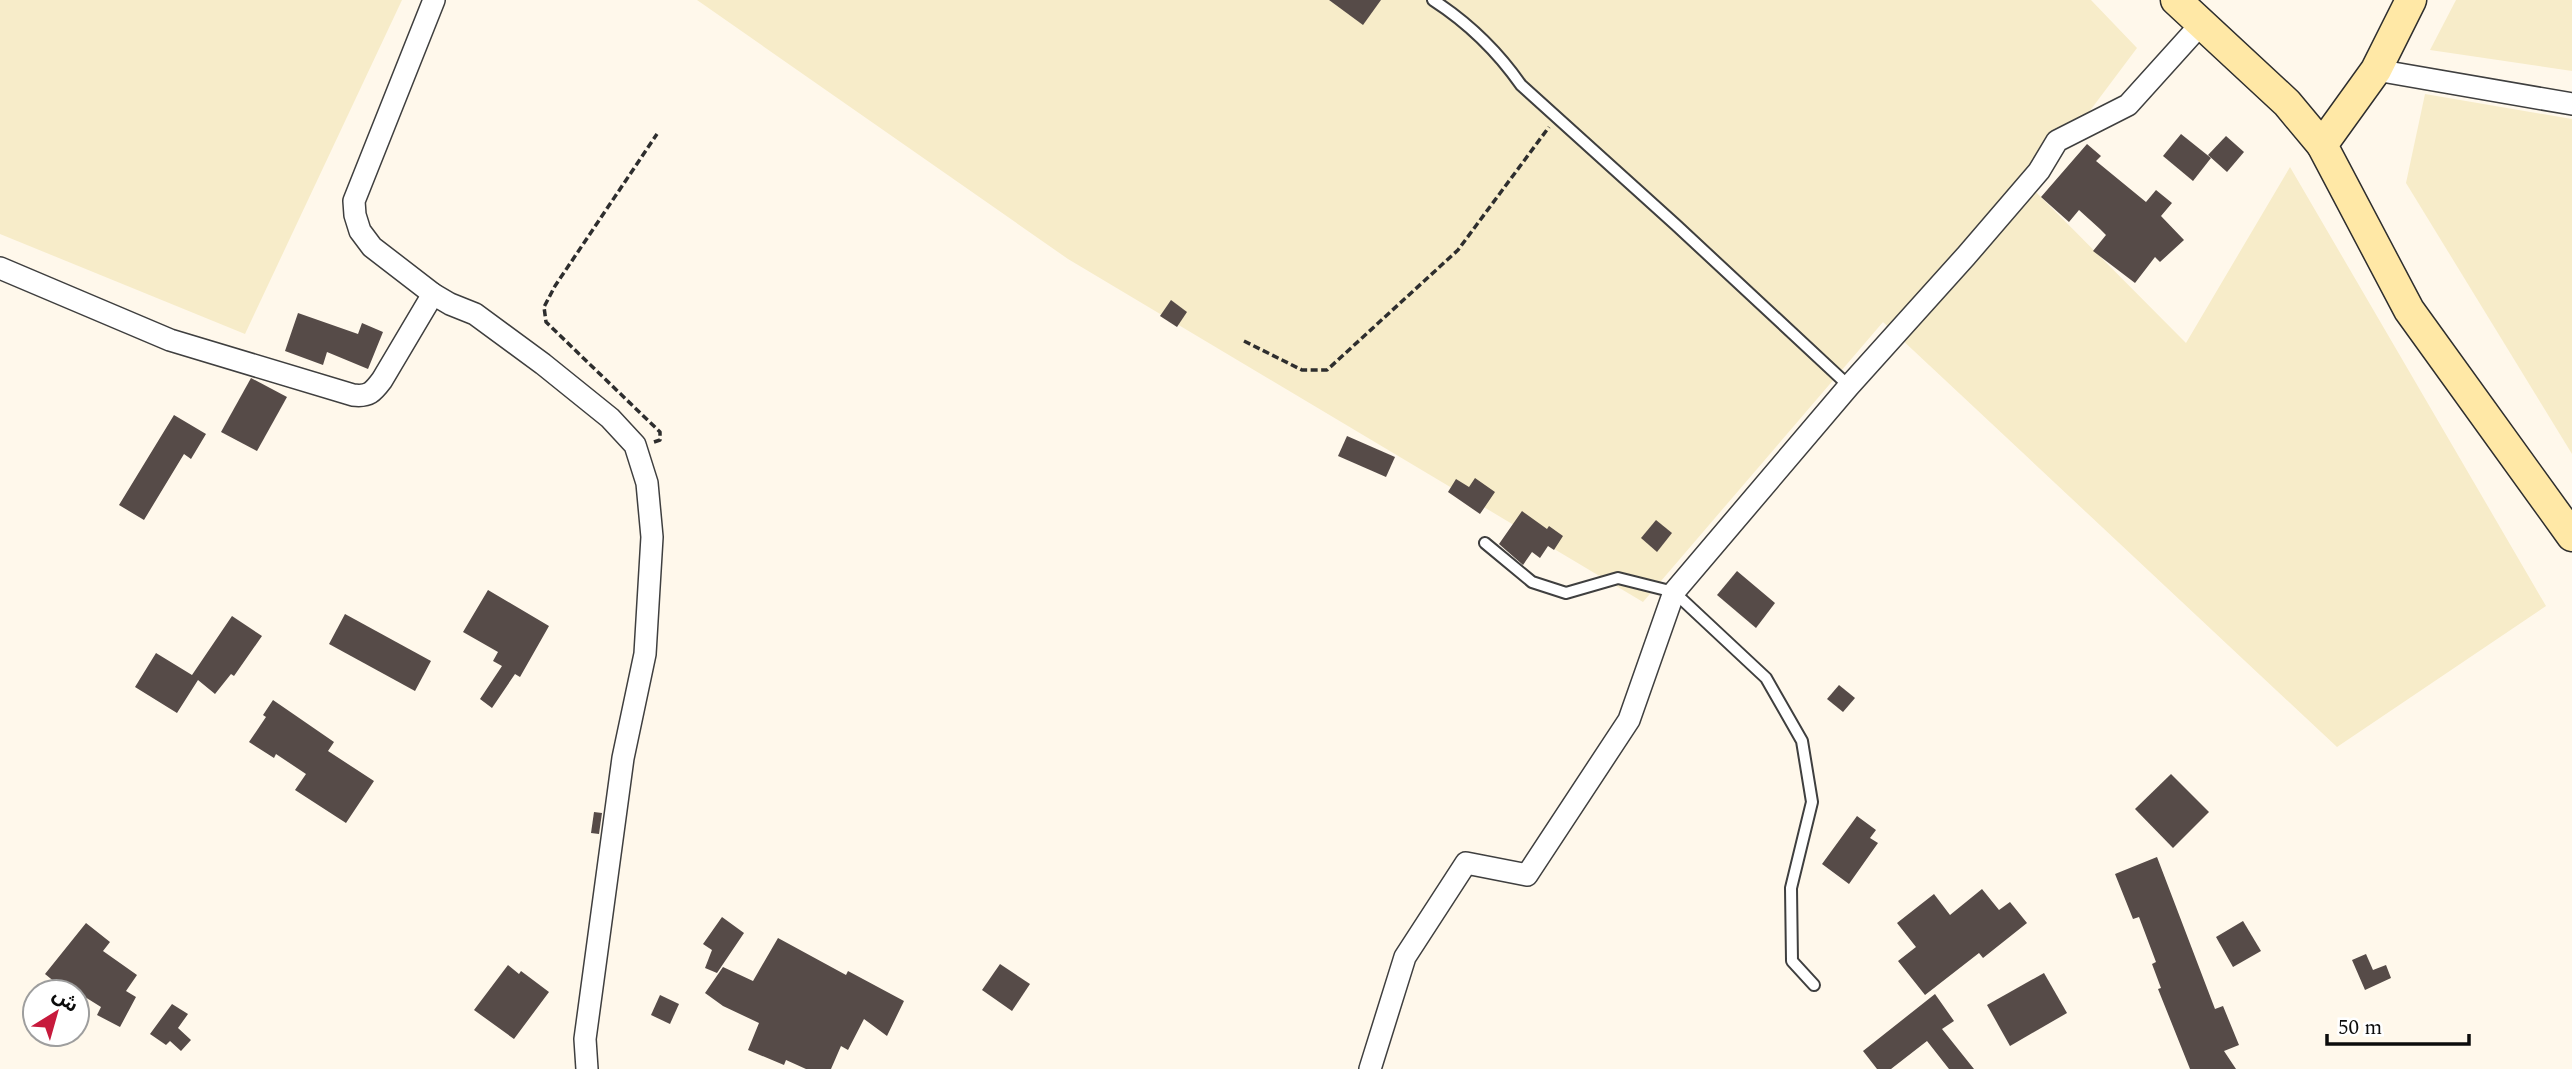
<svg xmlns="http://www.w3.org/2000/svg" width="2572" height="1069" font-family="Spectral,'Noto Sans Arabic',serif">
  <style>
    .farmland { fill: #f7ecc9 }
    .building { fill: #564b48 }
    .lines { fill: none; stroke-linecap: round; stroke-linejoin: round }
    .service-casing { stroke: #3f3f3f; stroke-width: 14 }
    .minor-casing { stroke: #3f3f3f; stroke-width: 24 }
    .secondary-casing { stroke: #2e2e2e; stroke-width: 33 }
    .path { stroke: #2e2e2e; stroke-width: 3.5; stroke-dasharray: 7 3.5; stroke-linecap: butt }
    .service { stroke: #fff; stroke-width: 10 }
    .minor { stroke: #fff; stroke-width: 21 }
    .secondary { stroke: #ffe8a6; stroke-width: 30 }
  </style>
  <rect width="100%" height="100%" fill="#fff8eb"/>
  <g class="farmland">
    <polygon points="0,0 402,0 245,334 0,234"/>
    <polygon points="697,0 2091,0 2137,48 2032,188 2186,343 2290,167 2546,606 2337,747 1883,322 1643,602 1068,259"/>
    <polygon points="2456,0 2572,0 2572,71 2430,50"/>
    <polygon points="2425,94 2572,119 2572,454 2406,183"/>
  </g>
  <g class="building">
    <polygon points="1329,0 1381,0 1363,25"/>
    <polygon points="2181,134 2211,158 2193,181 2163,156"/>
    <polygon points="2226,136 2244,152 2227,172 2208,155"/>
    <polygon points="2087,144 2101,156 2096,161 2146,202 2156,190 2172,203 2161,216 2184,240 2160,262 2155,257 2135,283 2093,251 2106,235 2100,229 2079,210 2069,222 2041,197"/>
    <polygon points="1171,300 1187,312 1177,327 1160,316"/>
    <polygon points="298,313 358,334 362,323 383,332 368,369 327,352 323,365 285,351"/>
    <polygon points="251,378 287,397 257,451 221,432"/>
    <polygon points="174,415 206,434 191,459 184,454 144,520 119,505"/>
    <polygon points="1347,436 1395,457 1386,477 1338,456"/>
    <polygon points="1475,478 1495,492 1480,514 1448,492 1456,479 1469,487"/>
    <polygon points="1522,511 1547,529 1549,526 1563,536 1554,550 1548,546 1540,558 1532,552 1523,565 1499,544"/>
    <polygon points="1656,520 1672,533 1657,552 1641,538"/>
    <polygon points="1737,571 1775,603 1756,628 1717,595"/>
    <polygon points="488,590 549,626 520,677 515,674 492,708 480,699 502,666 493,661 498,652 463,632"/>
    <polygon points="345,614 431,661 415,691 329,644"/>
    <polygon points="232,616 262,636 234,676 231,674 215,694 198,680 177,713 135,687 156,653 192,675"/>
    <polygon points="1839,685 1855,698 1843,712 1827,699"/>
    <polygon points="273,700 334,742 328,751 374,781 346,823 295,790 306,774 276,754 274,758 249,742 266,717 263,715"/>
    <polygon points="2171,774 2209,812 2173,848 2135,809"/>
    <polygon points="594,812 602,813 599,834 591,833"/>
    <polygon points="1857,816 1876,830 1870,838 1878,843 1849,884 1822,864"/>
    <polygon points="2157,857 2215,1009 2223,1006 2239,1045 2224,1051 2236,1069 2190,1069 2158,989 2161,988 2152,964 2156,962 2139,917 2133,919 2115,874"/>
    <polygon points="1982,889 1999,910 2010,902 2027,923 1983,958 1979,953 1925,995 1898,961 1916,947 1897,923 1934,894 1950,915"/>
    <polygon points="722,917 744,933 717,973 705,968 712,950 703,944"/>
    <polygon points="2243,921 2261,951 2233,967 2216,937"/>
    <polygon points="86,923 110,942 103,951 137,975 126,991 136,997 120,1027 97,1015 101,1007 77,992 67,992 45,974"/>
    <polygon points="778,938 846,975 848,971 904,1001 887,1036 864,1019 848,1050 841,1046 831,1069 806,1069 786,1060 784,1065 748,1050 759,1023 723,1006 705,993 723,967 753,981"/>
    <polygon points="2366,954 2373,970 2386,965 2391,978 2365,990 2352,960"/>
    <polygon points="1000,964 1030,984 1012,1011 982,990"/>
    <polygon points="508,965 519,974 521,971 549,992 514,1039 474,1010"/>
    <polygon points="2044,973 2067,1013 2010,1046 1987,1005"/>
    <polygon points="1935,994 1954,1021 1942,1029 1974,1069 1949,1069 1927,1041 1891,1069 1877,1069 1863,1051"/>
    <polygon points="660,995 679,1004 670,1024 651,1015"/>
    <polygon points="172,1004 188,1014 178,1028 191,1040 181,1051 170,1041 166,1045 150,1034"/>
  </g>
  <g class="lines">
    <defs>
      <g id="service">
        <path d="M1433,0c34,22 65,52 88,85l155,140 173,161"/>
        <polyline points="1485,543 1532,582 1566,593 1618,578 1674,592 1766,678 1802,741 1812,802 1791,888 1792,961 1814,985"/>
      </g>
      <g id="minor">
        <polyline points="434,0 354,201 355,215 360,231 372,247 433,294 450,304 475,314 543,364 610,418 635,445 647,483 652,537 645,654 623,758 585,1039 587,1069"/>
        <polyline points="2376,70 2572,104"/>
        <path d="M0,268l170,72 183,55c16,2 20,-3 29,-15l51,-86"/>
        <polyline points="1370,1069 1405,957 1466,863 1527,875 1629,720 1674,592 1849,386 1966,256 2039,171 2057,141 2128,105 2202,23"/>
      </g>
      <g id="secondary">
        <polyline points="2176,0 2287,103 2322,145"/>
        <polyline points="2411,0 2376,70 2322,145 2409,310 2572,536"/>
      </g>
    </defs>
    <use href="#service" class="service-casing"/>
    <use href="#minor" class="minor-casing"/>
    <use href="#secondary" class="secondary-casing"/>
    <g class="path">
      <polyline points="1244,341 1302,370 1327,370 1458,250 1549,127"/>
      <polyline points="654,442 660,440 660,432 546,322 544,307 555,286 657,134"/>
    </g>
    <use href="#service" class="service"/>
    <use href="#minor" class="minor"/>
    <use href="#secondary" class="secondary"/>
  </g>
  <g transform="translate(56 1013) rotate(37)"><circle r="33" fill="#ffffff" stroke="#9e9e9e" stroke-width="2"/>
  <path d="M0-5L12 26L0 18L-12 26Z" fill="#c71a3c"/>
  <text y="-10" font-size="19" font-weight="bold" text-anchor="middle" fill="#0c0c0c">ش</text>
  </g>
  <path d="M2327 1034v10h142v-10" fill="none" stroke="#0c0c0c" stroke-width="3.5"/>
  <text x="2338" y="1034" font-size="21" fill="#0c0c0c" stroke="#ffffff" stroke-width="5" paint-order="stroke">50 m</text>
</svg>
